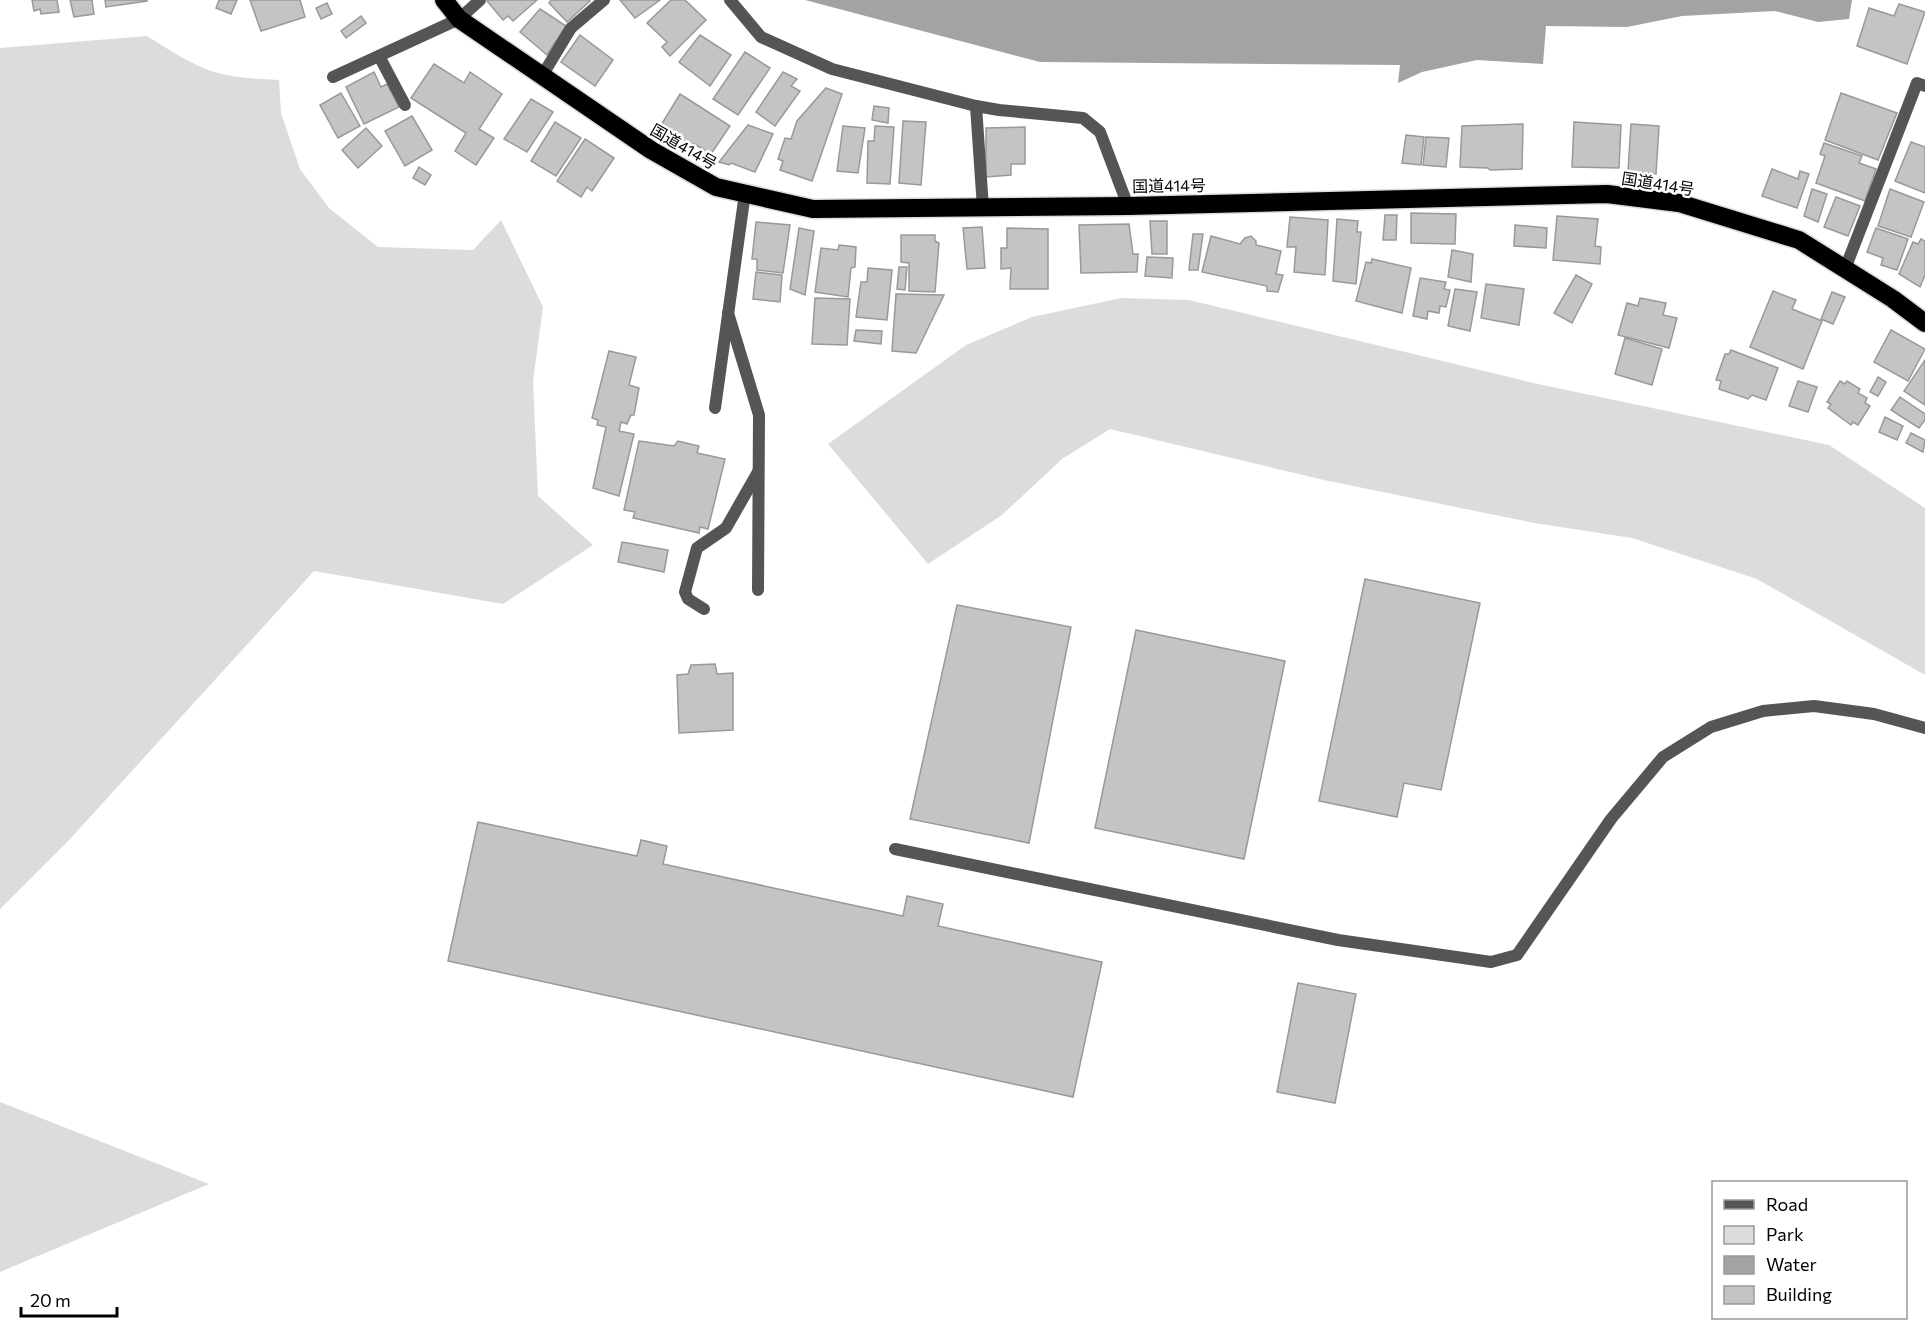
<svg xmlns="http://www.w3.org/2000/svg" width="1925" height="1337" font-family="Commissioner,'Noto Sans JP',sans-serif">
  <style>
    .green { fill: #dcdcdc }
    .water { fill: #a3a3a3 }
    .building { fill: #c4c4c4; stroke: #999; stroke-width: 1.5 }
    .lines { fill: none; stroke-linecap: round; stroke-linejoin: round }
    .highway-casing { stroke: #dbdbdb; stroke-width: 21 }
    .lane { stroke: #555; stroke-width: 12 }
    .street { stroke: #555; stroke-width: 12 }
    .highway { stroke: #000; stroke-width: 18 }
    .labels { text-anchor: middle; dominant-baseline: central; stroke-width: 5; stroke-linejoin: round; paint-order: stroke }
    .street-label { font-size: 16px; fill: #000; stroke: #fff }
  </style>
  <rect width="100%" height="100%" fill="#fff"/>
  <g class="green">
    <path d="M147,36c21,13 43,28 67,36 21,6 43,7 65,8l2,33 19,56 29,39 49,39 95,3 28,-30 42,87 -10,74 5,115 55,49 -90,59 -189,-33 -244,268 -70,70v-861z"/>
    <polygon points="1121,298 1189,300 1538,384 1829,445 1925,508 1925,675 1757,579 1632,538 1534,523 1324,480 1110,429 1062,459 1002,515 928,564 828,444 966,345 1032,317"/>
    <polygon points="0,1102 209,1184 0,1272"/>
  </g>
  <polygon class="water" points="805,0 1852,0 1849,19 1818,22 1775,11 1682,16 1627,27 1546,26 1543,64 1477,60 1422,72 1398,83 1400,65 1040,62"/>
  <g class="building">
    <polygon points="32,0 57,0 59,12 41,14 40,9 34,11"/>
    <polygon points="70,0 92,0 94,14 74,17"/>
    <polygon points="105,0 147,0 147,1 106,7"/>
    <polygon points="219,0 237,0 231,14 216,8"/>
    <polygon points="250,0 300,0 305,17 261,31"/>
    <polygon points="489,0 537,0 513,21 508,16 503,20 487,1"/>
    <polygon points="551,0 589,0 590,1 567,22 549,3"/>
    <polygon points="620,0 660,0 635,18"/>
    <polygon points="671,0 685,0 706,20 670,56 662,47 667,42 647,23"/>
    <polygon points="327,3 332,14 321,19 316,8"/>
    <polygon points="1899,4 1925,12 1907,64 1857,46 1869,8 1894,16"/>
    <polygon points="540,9 566,26 547,55 520,32"/>
    <polygon points="361,16 366,23 346,38 341,31"/>
    <polygon points="580,35 613,60 595,86 561,62"/>
    <polygon points="700,35 731,55 710,86 679,62"/>
    <polygon points="745,52 770,68 738,115 713,99"/>
    <polygon points="434,64 464,83 470,72 502,94 479,129 494,138 476,165 455,151 466,133 411,98"/>
    <polygon points="374,72 381,87 387,84 399,107 364,124 346,87"/>
    <polygon points="783,72 797,79 791,86 800,91 775,126 756,112"/>
    <polygon points="826,88 842,94 812,181 780,170 783,161 778,159 785,138 791,139 797,121"/>
    <polygon points="341,93 360,126 338,138 320,105"/>
    <polygon points="1841,93 1897,113 1878,160 1825,140"/>
    <polygon points="680,94 730,126 711,154 694,144 689,151 658,130"/>
    <polygon points="531,99 553,112 527,152 504,139"/>
    <polygon points="874,106 889,108 888,123 872,120"/>
    <polygon points="412,116 432,150 405,166 385,131"/>
    <polygon points="903,121 926,122 921,185 899,183"/>
    <polygon points="555,122 581,138 556,176 531,161"/>
    <polygon points="1574,122 1621,125 1619,168 1572,167"/>
    <polygon points="1523,124 1522,169 1490,170 1488,168 1460,167 1462,126"/>
    <polygon points="1631,124 1659,126 1656,174 1628,171"/>
    <polygon points="748,125 773,134 755,172 731,163 729,165 719,162"/>
    <polygon points="843,126 865,128 858,173 837,171"/>
    <polygon points="875,126 894,127 890,184 867,183 868,141 874,141"/>
    <polygon points="1025,127 1025,164 1011,164 1011,175 986,177 986,128"/>
    <polygon points="366,128 382,146 358,168 342,150"/>
    <polygon points="1406,135 1424,137 1421,165 1402,163"/>
    <polygon points="1426,137 1449,138 1446,167 1423,165"/>
    <polygon points="585,139 614,158 592,191 587,187 581,197 557,181"/>
    <polygon points="1911,142 1925,147 1925,193 1895,181"/>
    <polygon points="1824,143 1862,156 1859,163 1876,169 1865,201 1816,183 1825,156 1820,154"/>
    <polygon points="419,167 431,175 425,185 413,178"/>
    <polygon points="1772,169 1798,179 1800,171 1809,174 1797,208 1762,196"/>
    <polygon points="1812,189 1827,194 1818,222 1804,216"/>
    <polygon points="1890,189 1924,202 1911,237 1878,226"/>
    <polygon points="1836,197 1860,206 1848,236 1824,227"/>
    <polygon points="1411,213 1456,214 1455,244 1411,243"/>
    <polygon points="1385,215 1397,215 1396,240 1383,240"/>
    <polygon points="1557,216 1598,219 1595,246 1601,247 1600,264 1553,260"/>
    <polygon points="1290,217 1328,220 1325,275 1294,272 1296,247 1287,247"/>
    <polygon points="1337,219 1358,221 1357,232 1361,232 1356,284 1333,281"/>
    <polygon points="1150,221 1167,221 1167,254 1152,254"/>
    <polygon points="756,222 790,225 783,273 757,270 757,259 752,259"/>
    <polygon points="1129,224 1133,254 1138,254 1137,272 1081,273 1079,225"/>
    <polygon points="1515,225 1547,228 1546,248 1514,246"/>
    <polygon points="982,227 985,268 967,269 963,228"/>
    <polygon points="799,228 814,231 805,295 790,289"/>
    <polygon points="1007,228 1048,229 1048,289 1010,289 1011,268 1001,269 1001,248 1007,248"/>
    <polygon points="1876,228 1908,239 1897,270 1881,265 1883,258 1867,252"/>
    <polygon points="1193,234 1203,234 1198,270 1189,270"/>
    <polygon points="901,235 935,235 935,241 939,243 935,292 909,291 909,263 901,262"/>
    <polygon points="1211,236 1240,244 1245,238 1251,236 1256,241 1256,245 1281,251 1276,274 1283,275 1278,292 1267,291 1267,286 1202,272"/>
    <polygon points="1921,239 1925,241 1925,275 1920,287 1899,274 1913,242 1918,244"/>
    <polygon points="839,245 856,247 855,267 851,268 848,297 815,292 821,248 838,250"/>
    <polygon points="1452,250 1473,254 1471,282 1448,277"/>
    <polygon points="1147,257 1173,258 1172,278 1145,276"/>
    <polygon points="1372,259 1411,268 1402,313 1356,301 1366,262 1371,263"/>
    <polygon points="899,267 907,267 905,290 897,289"/>
    <polygon points="868,268 892,270 887,320 856,317 861,282 867,282"/>
    <polygon points="756,272 782,275 780,302 753,299"/>
    <polygon points="1576,275 1592,284 1572,323 1554,313"/>
    <polygon points="1420,278 1446,282 1444,289 1450,290 1446,307 1440,306 1439,313 1428,311 1427,319 1413,316"/>
    <polygon points="1486,284 1524,289 1519,325 1481,318"/>
    <polygon points="1455,289 1477,292 1470,331 1448,326"/>
    <polygon points="1773,291 1796,300 1792,309 1822,321 1803,369 1750,347"/>
    <polygon points="1832,292 1845,297 1833,324 1821,319"/>
    <polygon points="896,294 944,295 916,353 892,351"/>
    <polygon points="815,298 850,299 847,345 812,344"/>
    <polygon points="1640,298 1666,303 1663,315 1677,318 1669,348 1618,335 1627,303 1638,306"/>
    <polygon points="856,330 882,331 881,344 854,341"/>
    <polygon points="1891,330 1925,349 1908,381 1874,362"/>
    <polygon points="1625,338 1662,349 1652,385 1615,374"/>
    <polygon points="1731,350 1778,368 1766,400 1752,395 1748,399 1719,389 1721,381 1716,380 1725,354 1729,354"/>
    <polygon points="609,351 636,357 629,385 639,388 634,415 631,415 627,424 621,422 619,431 634,434 619,496 593,488 606,427 597,425 598,420 592,418"/>
    <polygon points="1925,360 1925,405 1904,391"/>
    <polygon points="1878,377 1886,382 1878,396 1870,392"/>
    <polygon points="1798,381 1817,387 1808,412 1789,406"/>
    <polygon points="1840,381 1845,384 1847,381 1860,389 1858,393 1867,398 1865,403 1870,406 1858,425 1853,422 1851,425 1828,408 1831,404 1827,402"/>
    <polygon points="1900,397 1925,414 1925,420 1919,428 1891,410"/>
    <polygon points="1885,417 1903,426 1897,440 1879,432"/>
    <polygon points="1911,433 1925,440 1923,452 1906,443"/>
    <polygon points="639,441 674,446 678,441 699,446 697,453 725,459 708,529 700,527 699,533 633,518 635,512 624,510"/>
    <polygon points="622,542 668,550 664,572 618,562"/>
    <polygon points="1365,579 1480,603 1441,790 1404,783 1397,817 1319,801"/>
    <polygon points="957,605 1071,627 1029,843 910,819"/>
    <polygon points="1136,630 1285,661 1244,859 1095,828"/>
    <polygon points="715,664 717,674 733,673 733,730 679,733 677,675 688,674 691,665"/>
    <polygon points="478,822 637,856 641,840 667,846 663,864 903,916 907,896 943,904 938,926 1102,962 1073,1097 448,961"/>
    <polygon points="1298,983 1356,994 1335,1103 1277,1092"/>
  </g>
  <g class="lines">
    <defs>
      <polyline id="highway" points="444,0 459,19 651,150 716,187 813,209 1128,206 1607,194 1679,203 1799,240 1893,299 1925,323"/>
    </defs>
    <use href="#highway" class="highway-casing"/>
    <polyline class="lane" points="895,849 1338,940 1491,962 1517,955 1611,819 1663,757 1711,727 1763,711 1814,706 1874,714 1925,728"/>
    <g class="street">
      <polyline points="730,0 761,37 832,69 976,106 999,110 1083,118 1100,132 1128,206"/>
      <polyline points="379,56 405,105"/>
      <polyline points="542,76 571,28 604,0"/>
      <polyline points="333,77 459,19 480,0"/>
      <polyline points="976,106 983,208"/>
      <polyline points="1845,269 1917,83 1925,86"/>
      <polyline points="728,313 759,415 758,590"/>
      <polyline points="715,408 745,193"/>
      <polyline points="704,609 688,599 685,592 697,548 726,528 758,472"/>
    </g>
    <use href="#highway" class="highway"/>
  </g>
  <g class="labels">
    <g class="street-label">
      <text transform="translate(684 146) rotate(30)">国道414号</text>
      <text transform="translate(1658 183) rotate(9)">国道414号</text>
      <text transform="translate(1169 185) rotate(-1)">国道414号</text>
    </g>
  </g>
  <rect x="1712" y="1181" width="195" height="138" fill="#ffffff" stroke="#999999" stroke-width="1.5"/>
  <rect x="1724" y="1200" width="30" height="9" fill="#555555" stroke="#999999" stroke-width="1.5"/>
  <text x="1766" y="1211" font-size="18" fill="#000000">Road</text>
  <rect x="1724" y="1226" width="30" height="18" fill="#dcdcdc" stroke="#999999" stroke-width="1.5"/>
  <text x="1766" y="1241" font-size="18" fill="#000000">Park</text>
  <rect x="1724" y="1256" width="30" height="18" fill="#a3a3a3" stroke="#999999" stroke-width="1.5"/>
  <text x="1766" y="1271" font-size="18" fill="#000000">Water</text>
  <rect x="1724" y="1286" width="30" height="18" fill="#c4c4c4" stroke="#999999" stroke-width="1.5"/>
  <text x="1766" y="1301" font-size="18" fill="#000000">Building</text>
  <path d="M21 1307v9h96v-9" fill="none" stroke="#000000" stroke-width="3"/>
  <text x="30" y="1307" font-size="18" fill="#000000" stroke="#ffffff" stroke-width="4.5" paint-order="stroke">20 m</text>
</svg>
